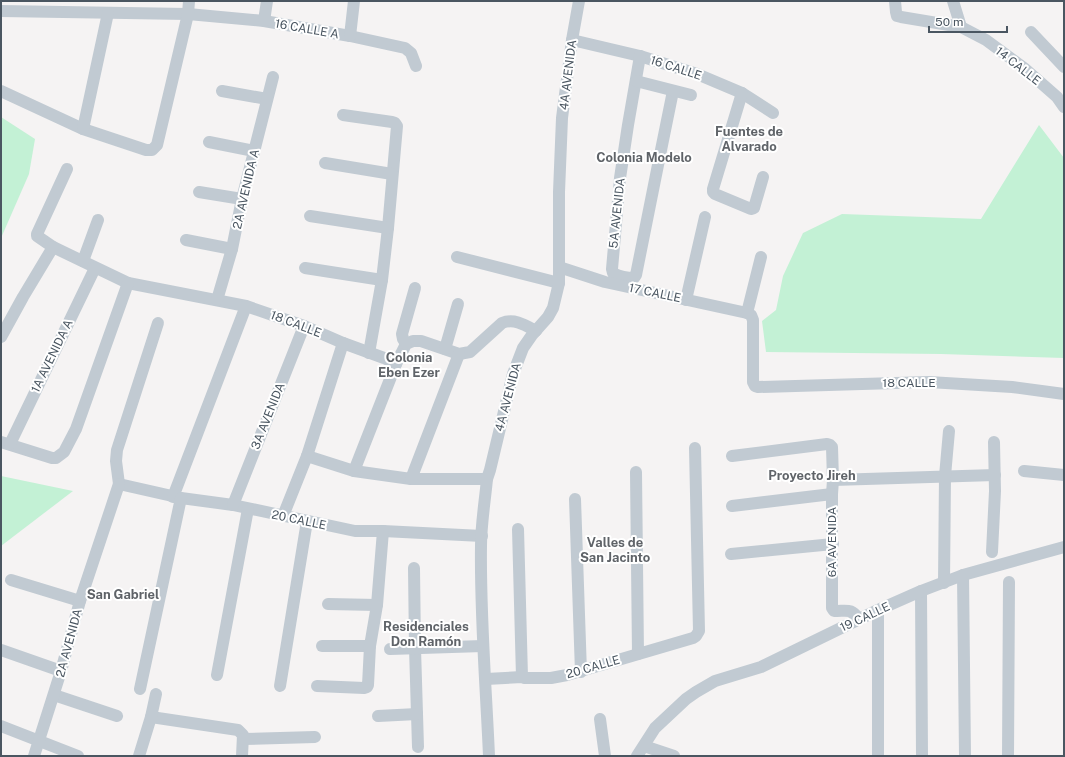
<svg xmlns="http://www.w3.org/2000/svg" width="1065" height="757" font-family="'Public Sans',sans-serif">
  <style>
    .green { fill: #c3f1d5 }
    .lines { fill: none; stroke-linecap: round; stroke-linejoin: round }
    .minor { stroke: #c1cad2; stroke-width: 12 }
    .labels { text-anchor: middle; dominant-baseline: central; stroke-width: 4; stroke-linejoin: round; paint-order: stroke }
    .street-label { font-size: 12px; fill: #4a5661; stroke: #fff }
    .neighbourhood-label { font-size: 13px; font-weight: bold; fill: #5f6368; stroke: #fff }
  </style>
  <rect width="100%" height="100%" fill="#f5f3f3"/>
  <g class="green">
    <polygon points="1,117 35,139 29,174 1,238"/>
    <polygon points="1039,125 1064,158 1064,358 941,354 766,352 762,321 776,310 783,276 803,233 842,214 981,219"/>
    <polygon points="1,476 73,491 1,546"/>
  </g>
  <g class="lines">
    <g class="minor">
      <polyline points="895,1 896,12 897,16 901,17 961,27 986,40 1024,68 1057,97 1064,107"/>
      <polyline points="953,1 961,27"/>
      <polyline points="1,11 188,14 264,21 350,36 405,48 411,53 416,66"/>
      <polyline points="264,21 267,1"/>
      <polyline points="1031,32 1064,67"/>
      <polyline points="350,36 354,1"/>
      <polyline points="572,40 640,56 697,74 742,93 773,113"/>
      <path d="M640,56l-12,69 -8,53 -8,91 1,4c6,3 15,5 21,5l2,-3 23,-115 14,-69"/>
      <polyline points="636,81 691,95"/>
      <polyline points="1,91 83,129 146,150 152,150 157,145 188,14 189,1"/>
      <polyline points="222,91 267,99"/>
      <polyline points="742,93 713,189 713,192 715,194 751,209 754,208 763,177"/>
      <polyline points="343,115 392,122 395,123 397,126 388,228 382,280 369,353"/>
      <polyline points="83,129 108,13"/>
      <polyline points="209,142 254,151"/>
      <polyline points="325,163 392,174"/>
      <path d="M67,169l-30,65v2l16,11 75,36 118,23 58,20 39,17 41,15 12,6 10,-20 7,-3h8l38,13 11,-2 32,-29c12,-5 23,2 34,8"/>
      <polyline points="199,192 242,199"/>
      <polyline points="310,216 388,228"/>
      <polyline points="186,240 232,249"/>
      <polyline points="457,257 559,283"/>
      <polyline points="83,261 98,220"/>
      <polyline points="559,267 605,282 747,313 751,315 753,320 753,382 755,386 758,387 929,382 1012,387 1064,394"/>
      <polyline points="305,268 382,280"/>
      <polyline points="217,300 232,249 242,199 273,77"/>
      <polyline points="686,300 705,217"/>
      <polyline points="747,313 761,257"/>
      <polyline points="1,337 23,297 53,247"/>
      <polyline points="406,344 403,339 402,334 415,288"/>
      <polyline points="445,349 458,304"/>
      <polyline points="1,442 52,458 56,458 64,452 76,429 128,283"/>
      <polyline points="10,444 95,268"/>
      <polyline points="307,456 354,471 411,479 487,479"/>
      <path d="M732,456l95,-12 3,1 2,2 1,33 -1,14v114l2,3c14,0 17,-3 25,8"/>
      <polyline points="354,471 396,364"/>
      <polyline points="1024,471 1064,475"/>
      <polyline points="636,472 638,654"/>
      <polyline points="411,479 459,354"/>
      <polyline points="833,480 995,475"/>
      <polyline points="119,484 181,498 233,505 355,531 383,531 482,536"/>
      <polyline points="119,484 116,461 117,450 158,323"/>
      <polyline points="173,497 246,306"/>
      <polyline points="575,499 581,672"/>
      <polyline points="233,505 304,326"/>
      <polyline points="732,506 832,494"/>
      <polyline points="283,516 307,456 343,343"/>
      <polyline points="518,529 522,677"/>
      <polyline points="992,552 995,491 994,442"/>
      <polyline points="731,554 833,544"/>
      <polyline points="414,568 415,648 418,747"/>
      <polyline points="963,575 965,756"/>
      <polyline points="11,580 80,601"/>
      <polyline points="944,583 945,476 949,431"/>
      <polyline points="921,591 922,756"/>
      <polyline points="328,604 377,605"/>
      <polyline points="878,610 878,756"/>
      <polyline points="322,646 370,646"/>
      <polyline points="390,649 483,646"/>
      <polyline points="1,650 61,671"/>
      <polyline points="217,675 248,509"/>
      <polyline points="486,679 522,677 524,678 551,678 567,675 693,638 696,636 699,631 695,448"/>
      <polyline points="280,686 307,521"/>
      <polyline points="317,686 364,688 367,687 368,685 370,646 377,605 383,531"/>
      <polyline points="140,689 181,498"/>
      <polyline points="54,695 117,716"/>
      <polyline points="378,716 417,714"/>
      <polyline points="151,717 238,730 243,735 242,756"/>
      <polyline points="600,719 605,756"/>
      <polyline points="1,726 78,756"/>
      <polyline points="243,739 315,737"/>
      <polyline points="644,746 674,756"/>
      <polyline points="34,756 61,671 80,601 119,484"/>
      <polyline points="139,756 151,717 156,694"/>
      <path d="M489,756c-3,-70 -9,-140 -8,-210 0,-22 4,-45 6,-67l3,-9 23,-96 10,-26 9,-13 16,-18 5,-9 6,-25v-91l3,-74 10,-78 7,-39"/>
      <polyline points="637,756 655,728 686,699 696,692 715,681 761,667 878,610 921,591 963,575 1064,547"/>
      <polyline points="1008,756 1009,582"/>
    </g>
  </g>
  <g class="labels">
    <g class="street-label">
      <text transform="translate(307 29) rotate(10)">16 CALLE A</text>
      <text transform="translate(1018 66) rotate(38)">14 CALLE</text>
      <text transform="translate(676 68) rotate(18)">16 CALLE</text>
      <text transform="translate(568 75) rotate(-83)">4A AVENIDA</text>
      <text transform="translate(246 189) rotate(-77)">2A AVENIDA A</text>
      <text transform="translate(617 213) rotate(-84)">5A AVENIDA</text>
      <text transform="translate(655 293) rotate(12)">17 CALLE</text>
      <text transform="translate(296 324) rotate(21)">18 CALLE</text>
      <text transform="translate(52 356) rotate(-64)">1A AVENIDA A</text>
      <text x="909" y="383">18 CALLE</text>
      <text transform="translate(508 397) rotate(-75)">4A AVENIDA</text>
      <text transform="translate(268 416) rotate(-68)">3A AVENIDA</text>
      <text transform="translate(299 520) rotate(12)">20 CALLE</text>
      <text transform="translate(832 542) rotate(-90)">6A AVENIDA</text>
      <text transform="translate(865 617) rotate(-25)">19 CALLE</text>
      <text transform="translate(69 643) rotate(-75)">2A AVENIDA</text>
      <text transform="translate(593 667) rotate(-16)">20 CALLE</text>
    </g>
    <g class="neighbourhood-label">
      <text x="749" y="131">Fuentes de<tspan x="749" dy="15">Alvarado</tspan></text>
      <text x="644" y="157">Colonia Modelo</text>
      <text x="409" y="357">Colonia<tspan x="409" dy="15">Eben Ezer</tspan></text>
      <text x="812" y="475">Proyecto Jireh</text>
      <text x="615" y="542">Valles de<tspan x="615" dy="15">San Jacinto</tspan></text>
      <text x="123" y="594">San Gabriel</text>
      <text x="426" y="626">Residenciales<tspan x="426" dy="15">Don Ramón</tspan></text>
    </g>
  </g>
  <rect width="1065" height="757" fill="none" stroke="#4a5661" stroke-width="4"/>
  <path d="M929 26v6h78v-6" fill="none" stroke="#4a5661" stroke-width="2"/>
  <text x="935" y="26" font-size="12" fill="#4a5661" stroke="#ffffff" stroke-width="3" paint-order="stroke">50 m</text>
</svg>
